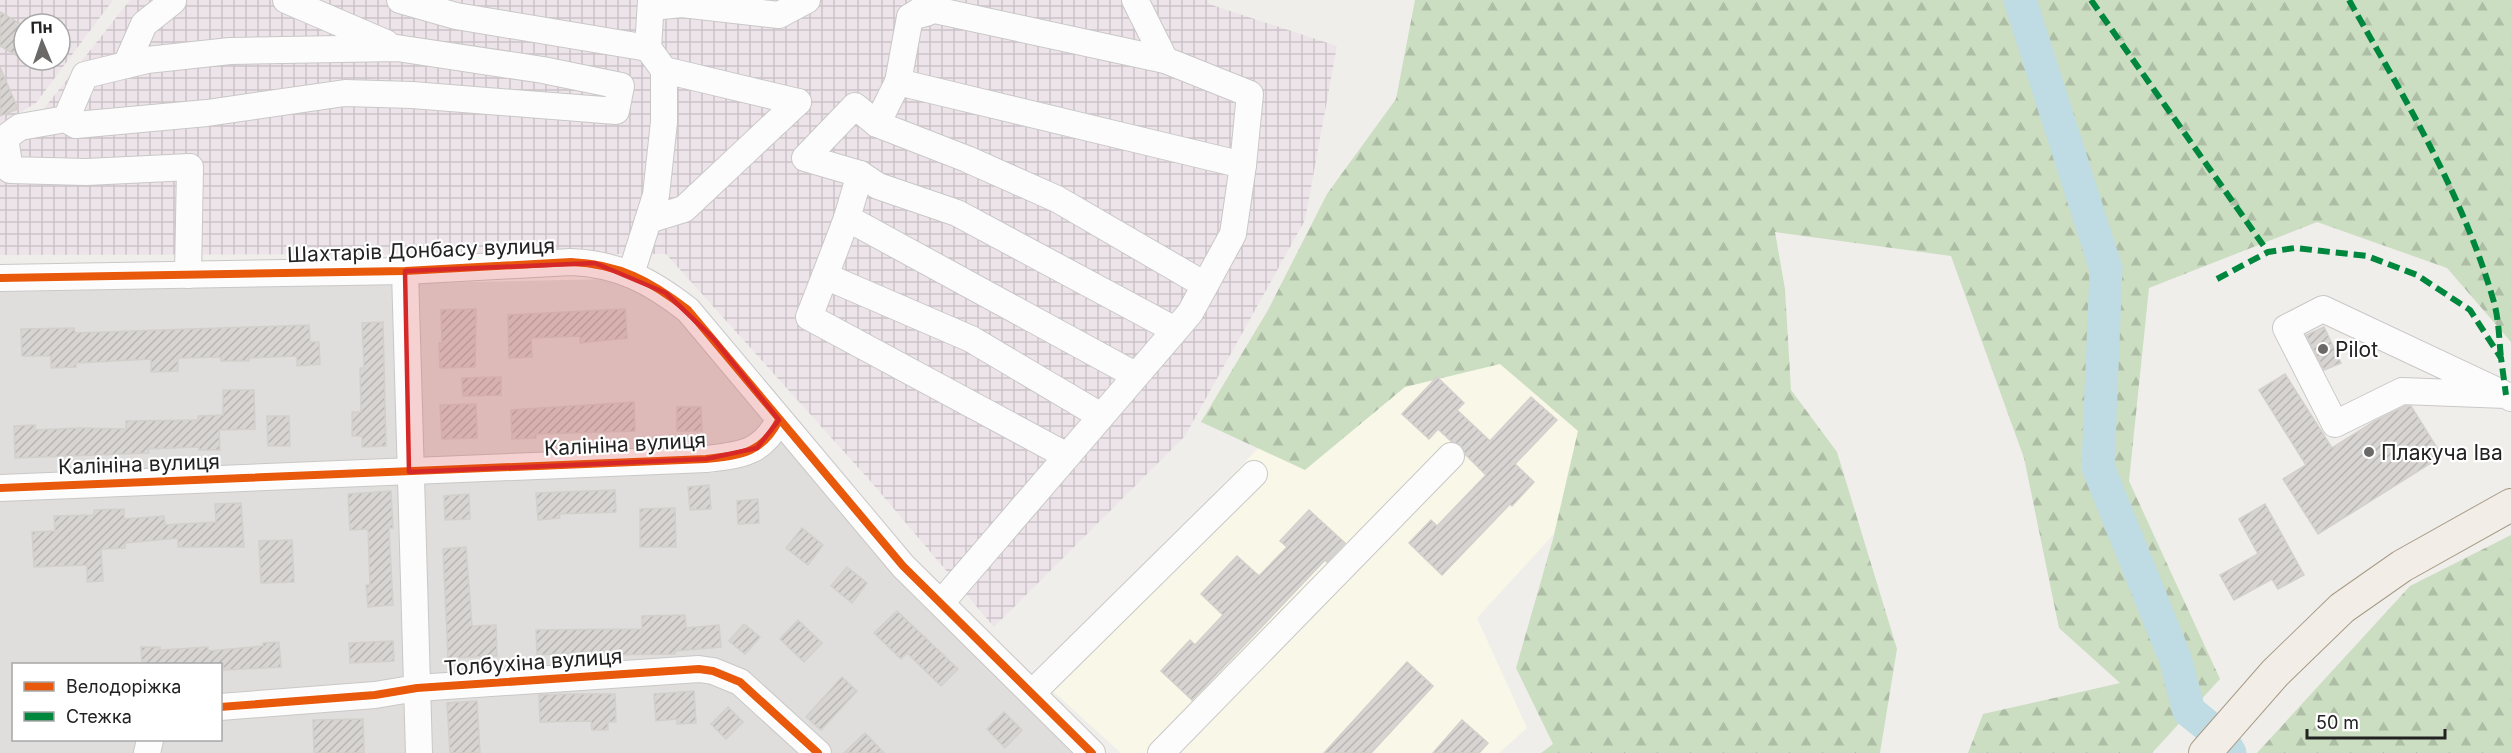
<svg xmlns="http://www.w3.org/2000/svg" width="2511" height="753" font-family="Inter,sans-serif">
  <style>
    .residential { fill: #dfdedc; fill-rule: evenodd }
    .industrial { fill: url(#industrial-grid); fill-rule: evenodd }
    .education { fill: #f8f7e8 }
    .forest { fill: url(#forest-firs) }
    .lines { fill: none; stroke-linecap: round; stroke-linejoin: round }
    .river { stroke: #bfdbe3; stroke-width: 33 }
    .building { fill: url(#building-hatch); stroke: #d3d0cc; stroke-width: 1.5 }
    .minor-casing { stroke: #c9c8c7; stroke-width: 28 }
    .major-casing { stroke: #a79c86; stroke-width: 34 }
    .minor { stroke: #fdfcfc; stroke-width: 26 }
    .major { stroke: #f3ede7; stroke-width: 32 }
    .quiet { stroke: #00873e; stroke-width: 6; stroke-dasharray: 12 6; stroke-linecap: butt }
    .cycleway-casing { stroke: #fff; stroke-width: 11 }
    .cycleway { stroke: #e8590c; stroke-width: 8 }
    .marked { fill: #d62828; fill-opacity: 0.2; stroke: #d62828; stroke-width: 4.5; stroke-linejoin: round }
    .poi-dot { fill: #6a6968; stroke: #fff; stroke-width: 2 }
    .labels { text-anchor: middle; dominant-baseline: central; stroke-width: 4.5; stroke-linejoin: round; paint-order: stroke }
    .street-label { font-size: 21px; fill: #222; stroke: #fff }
    .poi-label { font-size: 21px; fill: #222; stroke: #fff; text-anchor: start }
  </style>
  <defs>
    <pattern id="industrial-grid" width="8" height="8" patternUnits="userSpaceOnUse" patternTransform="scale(1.5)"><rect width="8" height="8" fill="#ede4e9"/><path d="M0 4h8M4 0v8" fill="none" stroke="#cbc3c8"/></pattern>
    <pattern id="forest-firs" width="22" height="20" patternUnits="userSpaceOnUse" patternTransform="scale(1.5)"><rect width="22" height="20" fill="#cbdec1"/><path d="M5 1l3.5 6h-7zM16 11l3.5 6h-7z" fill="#aebea6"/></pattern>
    <pattern id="building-hatch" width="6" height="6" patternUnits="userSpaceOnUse" patternTransform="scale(1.5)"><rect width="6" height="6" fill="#d7d4d2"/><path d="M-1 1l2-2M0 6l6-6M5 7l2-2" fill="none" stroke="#b8b6b4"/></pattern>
  </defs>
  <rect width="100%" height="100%" fill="#f0eeeb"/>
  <path class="residential" d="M661,278l414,475h-1075v-461zM14,664h206v76h-206z"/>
  <g class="industrial">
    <path d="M0,0h113l-77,103 -36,21zM24,24h36v36h-36z"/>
    <polygon points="130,0 1207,0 1209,4 1337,46 1305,220 1185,436 994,627 872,483 666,254 0,255 0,141 42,111"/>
  </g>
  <polygon class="education" points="1422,281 1618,464 1477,618 1527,728 1499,753 1121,753 1044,683 1044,667"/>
  <g class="forest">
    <polygon points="1415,0 2511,0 2511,342 2447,268 2317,222 2149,288 2129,481 2220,679 2152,753 1968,753 1983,714 2120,683 2059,628 2024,458 1951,256 1775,232 1785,289 1791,390 1837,452 1897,649 1880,753 1541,753 1553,744 1516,668 1553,539 1578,431 1500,364 1405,387 1305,470 1201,422 1268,310 1327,194 1396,99"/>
    <polygon points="2511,535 2511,753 2257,753 2410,586"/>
  </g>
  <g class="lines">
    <polyline class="river" points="2020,0 2106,269 2098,467 2175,658 2189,711 2220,736 2230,753"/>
  </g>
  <g class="building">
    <polygon points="0,12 24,26 24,60 0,46"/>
    <polygon points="0,67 18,109 0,116"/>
    <polygon points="476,309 475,367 440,368 439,343 442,343 441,310"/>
    <polygon points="625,309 627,338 580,343 580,336 531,338 532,357 509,358 508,315"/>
    <polygon points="383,322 386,446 362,447 362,436 352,436 352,412 361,412 360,368 364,368 362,323"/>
    <polygon points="309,325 310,342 319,342 320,364 297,366 297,356 249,358 249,361 221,361 221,357 178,358 178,371 151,372 151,359 76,363 76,367 51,368 51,356 22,356 21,329 74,328 75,333"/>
    <polygon points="2324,327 2341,363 2324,370 2306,335"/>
    <polygon points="2285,374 2332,448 2375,421 2405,406 2411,406 2442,456 2318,534 2283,479 2306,465 2259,390"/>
    <polygon points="501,377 501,395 463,396 462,378"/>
    <polygon points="1437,377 1464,403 1457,410 1490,441 1531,397 1557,420 1515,464 1534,482 1512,506 1510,504 1442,575 1409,543 1431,520 1437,526 1486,475 1466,455 1461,445 1451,441 1438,429 1429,439 1402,414"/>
    <polygon points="223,390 254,390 255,429 219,430 220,450 199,450 199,447 148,449 149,453 15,458 14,426 35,425 35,430 79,428 126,429 126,421 198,420 198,416 223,415"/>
    <polygon points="634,402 635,431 536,434 536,438 512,439 511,410"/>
    <polygon points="476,404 477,438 442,439 440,405"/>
    <polygon points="677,407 701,407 702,431 677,431"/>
    <polygon points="267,416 289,416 290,446 268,446"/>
    <polygon points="709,485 711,509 690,510 688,487"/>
    <polygon points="615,490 616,512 559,514 560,518 538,520 536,493"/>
    <polygon points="391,491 393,528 389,528 393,605 368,607 366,585 370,585 368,529 350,530 348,494"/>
    <polygon points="469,494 470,519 445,520 444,496"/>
    <polygon points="758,499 759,523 738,524 737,501"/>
    <polygon points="241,503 244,547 178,547 178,538 125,543 125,548 101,549 103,581 87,582 87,565 34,567 32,532 55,531 54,516 94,515 94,510 124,509 124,519 164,516 165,525 216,522 215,504"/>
    <polygon points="2265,504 2304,575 2278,589 2272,579 2234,600 2220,575 2258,554 2239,519"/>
    <polygon points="675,508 676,547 640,547 640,509"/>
    <polygon points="1309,510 1345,543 1327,562 1325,560 1192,700 1161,671 1190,640 1195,645 1223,615 1201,594 1237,556 1259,576 1287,547 1280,541"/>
    <polygon points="802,528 823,545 808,565 786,548"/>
    <polygon points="292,540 294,582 261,583 259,541"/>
    <polygon points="466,547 472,626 496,625 497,656 448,658 443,549"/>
    <polygon points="847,567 867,583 852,603 831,586"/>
    <polygon points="897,611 958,669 941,686 907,653 901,659 874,633"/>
    <polygon points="685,615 686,628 719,625 721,647 675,651 675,654 592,655 591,652 537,655 536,630 642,629 642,616"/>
    <polygon points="798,620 822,643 804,662 780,639"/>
    <polygon points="744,624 760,637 745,654 729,641"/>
    <polygon points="393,641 394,661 350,663 349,643"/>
    <polygon points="279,642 281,667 224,670 223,664 142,664 141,647 160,647 160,650 208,647 208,651 263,646 263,643"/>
    <polygon points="1407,662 1433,686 1371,753 1324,753"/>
    <polygon points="842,677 857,691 821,730 806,717"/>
    <polygon points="694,691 696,723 677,724 677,719 656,721 654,694"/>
    <polygon points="570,694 615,694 616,722 608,722 608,730 592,730 591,721 540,722 539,695"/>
    <polygon points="477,701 480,753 450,753 447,703"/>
    <polygon points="728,707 743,722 726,739 711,724"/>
    <polygon points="1004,712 1022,730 1005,748 987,729"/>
    <polygon points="363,719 364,753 314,753 313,720"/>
    <polygon points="1462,720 1488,743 1479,753 1433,753"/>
    <polygon points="865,733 884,753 844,753"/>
  </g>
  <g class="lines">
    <defs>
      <g id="minor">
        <polyline points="286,0 386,43"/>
        <polyline points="400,0 456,16 648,48 651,0"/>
        <polyline points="937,0 910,17 935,10 1165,60 1250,94 1243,165 1233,234 1190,313 941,603"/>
        <polyline points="1135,0 1165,60"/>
        <polyline points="651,7 682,4 779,15 807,0"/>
        <polyline points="926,13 910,17 898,82 1243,165"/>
        <polyline points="126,65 144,24 173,1"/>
        <polyline points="664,70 798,102"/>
        <polyline points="898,82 877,124 967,159 1057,199 1205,285"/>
        <polyline points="66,119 85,75 147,60 230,51 397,48 543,70 621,86 616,111 412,95 345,93 207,113 76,125 66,119 20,127 5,138 10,170 86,172 190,167 188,275"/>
        <polyline points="860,174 805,158 855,106 877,124"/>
        <polyline points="847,218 825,276 971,339 1101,416"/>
        <polyline points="648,220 684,209 798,102"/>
        <polyline points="405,271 419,753"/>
        <polyline points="631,274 656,195 664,122 664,70 648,48"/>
        <polyline points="825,276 809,317 1067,456"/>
        <path d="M0,278l405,-7 166,-9c48,2 80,19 117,48l215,256 189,187"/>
        <polyline points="1135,375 847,218 860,174 878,186 957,213 1175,330"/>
        <polyline points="2506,395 2402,391 2335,424 2286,328 2323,309 2506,395 2511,398"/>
        <path d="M0,488l706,-29c34,-4 56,-5 73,-39"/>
        <polyline points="1032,693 1254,474"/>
        <polyline points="220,707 375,695 417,688 699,669 713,671 740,682 818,753"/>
        <polyline points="147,753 150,740"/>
        <polyline points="1161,753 1451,456"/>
      </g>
      <polyline id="major" points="2205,753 2275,673 2342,608 2402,566 2511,505"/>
    </defs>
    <use href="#minor" class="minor-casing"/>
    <use href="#major" class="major-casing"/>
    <use href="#minor" class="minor"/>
    <use href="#major" class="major"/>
    <g class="quiet">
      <polyline points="2091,0 2268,252"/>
      <path d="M2349,0c54,96 113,192 144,299 6,19 6,40 8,59"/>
      <polyline points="2217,279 2268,252 2295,248 2367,256 2417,275 2470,310 2501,358 2506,395"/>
    </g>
    <defs>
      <g id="cycleway">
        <path d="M0,278l405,-7 166,-9c48,2 80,19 117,48l215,256 189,187"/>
        <path d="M0,488l706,-29c34,-4 56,-5 73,-39"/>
        <polyline points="220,707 375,695 417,688 699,669 713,671 740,682 818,753"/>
      </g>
    </defs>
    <use href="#cycleway" class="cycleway-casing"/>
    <use href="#cycleway" class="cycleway"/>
  </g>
  <path class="marked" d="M595,263l71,30 47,45 66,82 -22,28 -51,11 -297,13 -4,-201z"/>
  <g class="poi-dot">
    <circle cx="2323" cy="349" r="6"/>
    <circle cx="2369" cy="452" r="6"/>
  </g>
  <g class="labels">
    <g class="street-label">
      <text transform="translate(421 250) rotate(-2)">Шахтарів Донбасу вулиця</text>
      <text transform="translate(625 444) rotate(-3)">Калініна вулиця</text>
      <text transform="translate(139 464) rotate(-2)">Калініна вулиця</text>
      <text transform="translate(533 662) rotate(-4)">Толбухіна вулиця</text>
    </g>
    <g class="poi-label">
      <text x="2335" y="349">Pilot</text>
      <text x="2381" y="452">Плакуча Іва</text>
    </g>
  </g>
  <rect x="12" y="663" width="210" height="78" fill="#ffffff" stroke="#a7a7a7" stroke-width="1.5"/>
  <rect x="24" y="682" width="30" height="9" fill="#e8590c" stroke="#a7a7a7" stroke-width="1.5"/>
  <text x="66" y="693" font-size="18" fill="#222222">Велодоріжка</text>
  <rect x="24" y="712" width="30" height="9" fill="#00873e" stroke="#a7a7a7" stroke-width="1.5"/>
  <text x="66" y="723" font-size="18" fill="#222222">Стежка</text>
  <g transform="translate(42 42) rotate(358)"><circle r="28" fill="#ffffff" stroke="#a7a7a7" stroke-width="1.5"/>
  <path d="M0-4.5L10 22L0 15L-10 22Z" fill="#6a6968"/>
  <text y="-9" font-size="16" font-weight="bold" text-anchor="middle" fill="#222222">Пн</text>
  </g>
  <path d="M2307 729v9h138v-9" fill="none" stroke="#222222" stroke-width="3"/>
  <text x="2316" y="729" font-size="18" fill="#222222" stroke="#ffffff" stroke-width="4.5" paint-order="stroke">50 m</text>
</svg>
